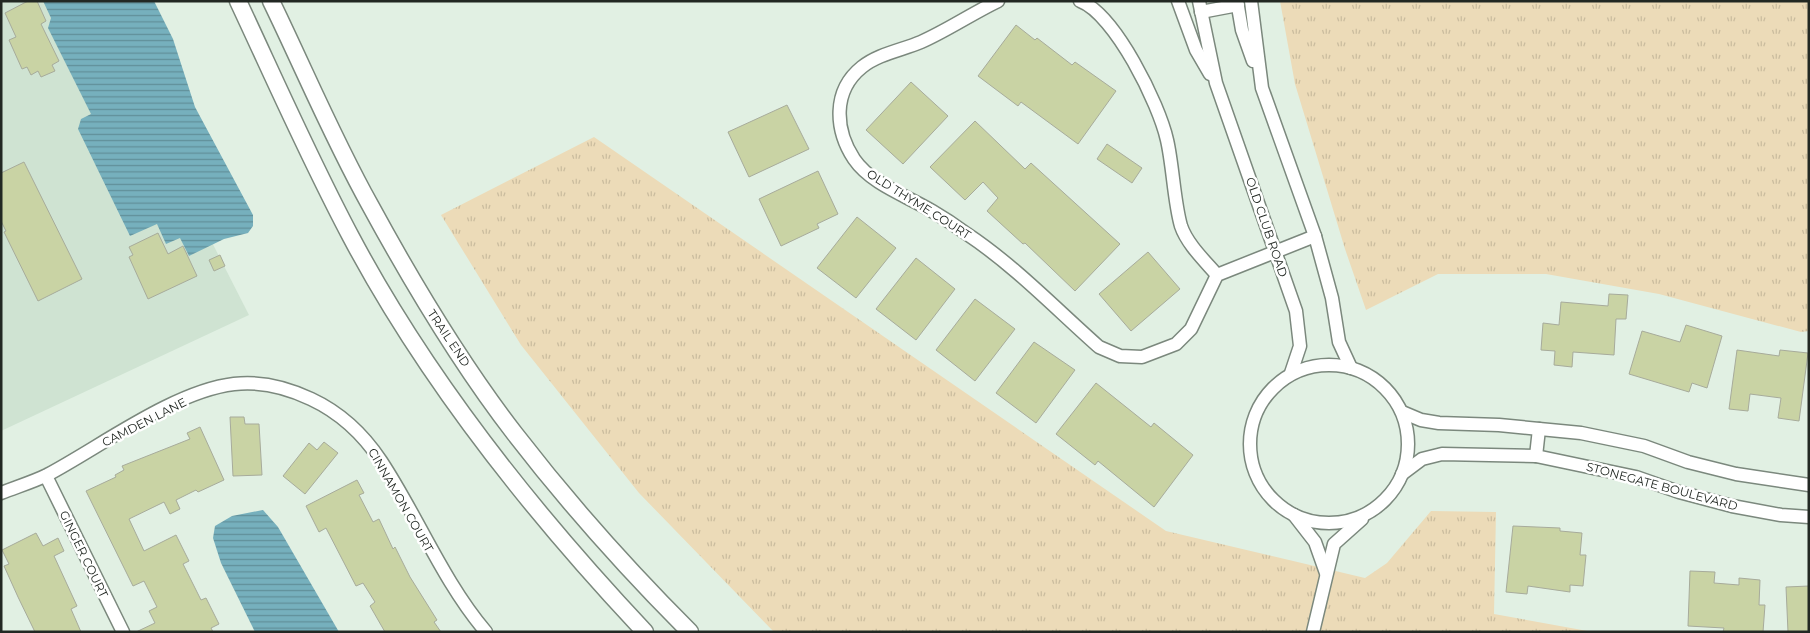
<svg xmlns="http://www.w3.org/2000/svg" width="1810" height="633" font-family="Montserrat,sans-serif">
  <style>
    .built { fill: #cfe3d2 }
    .grass { fill: url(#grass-tufts) }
    .water { fill: url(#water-rules) }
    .building { fill: #c9d3a4; stroke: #a7ab9b }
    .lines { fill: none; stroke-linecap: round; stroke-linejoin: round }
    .minor-casing { stroke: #7b887d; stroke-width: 15 }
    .tertiary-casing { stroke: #7b887d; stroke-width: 19 }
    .minor { stroke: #fff; stroke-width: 12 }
    .tertiary { stroke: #fff; stroke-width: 16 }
    .labels { text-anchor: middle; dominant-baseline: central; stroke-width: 5; stroke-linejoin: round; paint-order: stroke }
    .street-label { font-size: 12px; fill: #222823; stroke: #fff }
  </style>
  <defs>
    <pattern id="grass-tufts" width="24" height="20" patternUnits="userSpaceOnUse" patternTransform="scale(1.25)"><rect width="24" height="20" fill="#ecdbb8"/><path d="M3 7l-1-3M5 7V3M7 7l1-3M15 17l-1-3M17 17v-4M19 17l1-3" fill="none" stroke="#cabc9e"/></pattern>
    <pattern id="water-rules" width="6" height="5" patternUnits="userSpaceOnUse" patternTransform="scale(1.25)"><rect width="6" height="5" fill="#76b0bd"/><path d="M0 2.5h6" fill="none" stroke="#608f99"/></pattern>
  </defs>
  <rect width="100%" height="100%" fill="#e1f0e3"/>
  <polygon class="built" points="1,1 89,1 249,315 1,431"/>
  <g class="grass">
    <polygon points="1280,1 1809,1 1809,331 1801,332 1659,294 1546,274 1438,274 1366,310 1345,249 1295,84"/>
    <polygon points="594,137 1166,531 1365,578 1387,563 1431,511 1496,512 1494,614 1593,632 774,632 639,493 521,345 441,215"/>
  </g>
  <g class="water">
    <polygon points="43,1 154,1 173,39 195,107 253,215 253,226 248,233 224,239 189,256 180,238 166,244 157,224 130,236 78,129 81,119 91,114 48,28 51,18"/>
    <polygon points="263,510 278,527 339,632 255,632 221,563 213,538 215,526 232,516"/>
  </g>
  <g class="building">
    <polygon points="28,1 37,1 46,21 41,24 59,61 52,65 55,71 41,77 38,71 31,75 27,67 22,69 9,40 16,37 5,13"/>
    <polygon points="1016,25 1035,40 1037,38 1072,65 1075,62 1116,91 1078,144 1021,102 1018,106 978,76"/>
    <polygon points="911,82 948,116 903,164 866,130"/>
    <polygon points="787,105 809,149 749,177 728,132"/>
    <polygon points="975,121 1025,169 1031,163 1120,244 1075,291 1025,243 1023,244 987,211 998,198 983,182 965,200 930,167"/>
    <polygon points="1107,144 1142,168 1132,183 1097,159"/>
    <polygon points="24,162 82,279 38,301 4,232 6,231 1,221 1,173"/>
    <polygon points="818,171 838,214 817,224 819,228 781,246 759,199"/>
    <polygon points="857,217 896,248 856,298 817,268"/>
    <polygon points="158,233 168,254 183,246 197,276 148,299 129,257 133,255 129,247"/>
    <polygon points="1148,252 1180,289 1131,331 1099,294"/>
    <polygon points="220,255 225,266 214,271 209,260"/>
    <polygon points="916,258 955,289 916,340 876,309"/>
    <polygon points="1609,294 1628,295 1626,319 1616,319 1614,355 1573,352 1572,367 1554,365 1555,351 1541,350 1543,323 1559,325 1561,302 1608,306"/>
    <polygon points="975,299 1015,329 975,381 936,350"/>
    <polygon points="1686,325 1722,336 1707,388 1692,383 1689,392 1629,374 1642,331 1680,342"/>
    <polygon points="1034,342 1075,370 1036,423 996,393"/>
    <polygon points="1737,350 1779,356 1780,350 1808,353 1799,421 1778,418 1781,398 1750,394 1748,411 1729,409"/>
    <polygon points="1096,383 1151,427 1154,423 1193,455 1154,507 1098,461 1095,465 1056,434"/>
    <polygon points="230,417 244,417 245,424 259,424 262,475 233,476"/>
    <polygon points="200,427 224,480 198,492 196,490 176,500 180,509 170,514 164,502 129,519 144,551 176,535 189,561 183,564 201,600 206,598 219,624 211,628 213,632 136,632 155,623 149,611 157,607 144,581 133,586 86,491 116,477 115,475 124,470 122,466 190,439 187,433"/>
    <polygon points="324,442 338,453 305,494 283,476 309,443 317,450"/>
    <polygon points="357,480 364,493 359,495 373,522 379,519 393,549 395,547 410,577 437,620 434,622 441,632 385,632 370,606 375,602 363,583 356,586 326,528 319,532 306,506"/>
    <polygon points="1513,526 1560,528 1560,531 1582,533 1580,555 1586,555 1583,586 1570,585 1570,592 1528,586 1527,594 1506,592"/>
    <polygon points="36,533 43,546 58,538 64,551 54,556 77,606 71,609 81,632 35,632 18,597 4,566 9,564 2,550"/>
    <polygon points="1690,571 1715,572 1714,583 1739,585 1739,578 1760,580 1759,605 1765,605 1763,632 1723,632 1724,628 1688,626"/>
    <polygon points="1809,586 1809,632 1788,632 1786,587"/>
  </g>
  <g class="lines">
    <defs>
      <g id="minor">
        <path d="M998,1c-27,13 -50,29 -77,41 -19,8 -43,12 -59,25 -30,24 -27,63 -8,92 17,25 53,37 78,52 12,7 24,15 35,23 48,32 89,75 132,113l21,9 22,1 34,-13 15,-15 26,-54 98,-39"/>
        <path d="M1080,1c35,13 79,103 87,139 6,26 7,62 14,86 6,18 24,35 36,49"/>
        <polyline points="1178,1 1196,50 1210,74"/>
        <polyline points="1199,1 1216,83 1296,311 1300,346 1291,373"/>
        <polyline points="1237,1 1242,30 1253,61"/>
        <polyline points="1251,1 1262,88 1315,236 1332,298 1339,342 1351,368"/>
        <polyline points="1201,12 1238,5"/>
        <circle cx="1329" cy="444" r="79"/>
        <polyline points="1402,412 1421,420 1439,423 1499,425 1581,433 1644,446 1688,462 1736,474 1809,485"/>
        <polyline points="1536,456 1539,429"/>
        <polyline points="1402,474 1422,459 1442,454 1536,456 1636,477 1679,492 1732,506 1781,515 1809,517"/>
        <polyline points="46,476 123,632"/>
        <path d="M1,493c15,-6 32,-11 46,-18 53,-28 127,-84 187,-91 26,-3 54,4 77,15 30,14 52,35 70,62 37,56 61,119 105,171"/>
        <polyline points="1294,515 1315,542 1326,573"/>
        <polyline points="1313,632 1334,544 1362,519"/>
      </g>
      <g id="tertiary">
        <path d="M238,1c37,79 72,159 113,236 77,145 182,276 294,395"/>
        <path d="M271,1c33,68 62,138 99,204 43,79 90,158 145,229 54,70 113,136 175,198"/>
      </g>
    </defs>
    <use href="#minor" class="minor-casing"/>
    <use href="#tertiary" class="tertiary-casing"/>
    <use href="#minor" class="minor"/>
    <use href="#tertiary" class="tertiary"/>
  </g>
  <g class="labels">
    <g class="street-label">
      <text transform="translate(919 204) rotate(32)">OLD THYME COURT</text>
      <text transform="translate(1267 227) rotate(71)">OLD CLUB ROAD</text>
      <text transform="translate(449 338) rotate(56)">TRAIL END</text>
      <text transform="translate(144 422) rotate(-27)">CAMDEN LANE</text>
      <text transform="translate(1662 486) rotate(15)">STONEGATE BOULEVARD</text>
      <text transform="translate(401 500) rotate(60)">CINNAMON COURT</text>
      <text transform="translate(84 554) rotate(64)">GINGER COURT</text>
    </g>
  </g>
  <rect width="1810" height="633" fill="none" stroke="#222823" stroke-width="5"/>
</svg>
